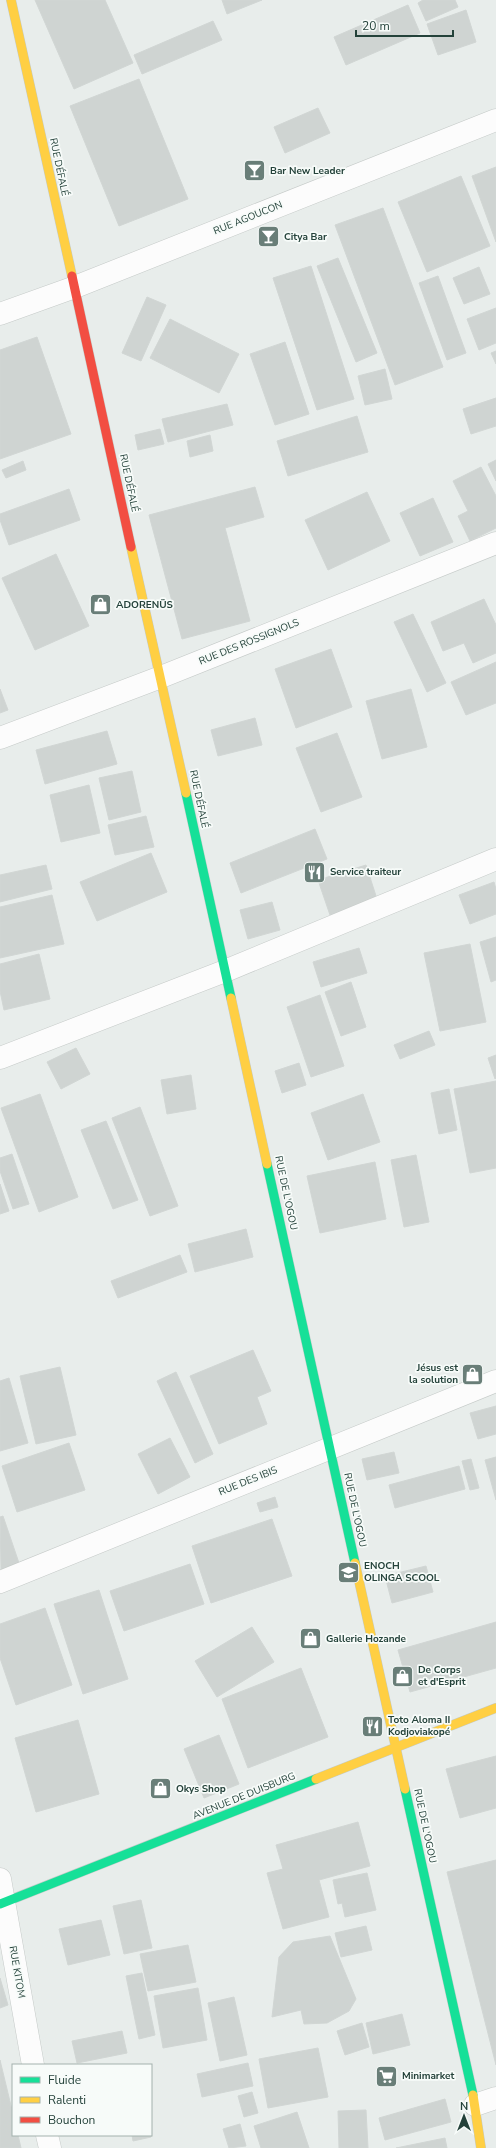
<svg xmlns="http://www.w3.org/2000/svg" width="496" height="2148" font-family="'Nunito Sans',sans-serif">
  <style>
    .building { fill: #cfd4d2; stroke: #d1d6d4 }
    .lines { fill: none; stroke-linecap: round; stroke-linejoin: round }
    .street-casing { stroke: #c5cac8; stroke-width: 23 }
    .fast-casing { stroke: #c3cbc8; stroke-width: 10 }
    .slow-casing { stroke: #c3cbc8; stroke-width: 10 }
    .jam-casing { stroke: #c3cbc8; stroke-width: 10 }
    .street { stroke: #fcfcfc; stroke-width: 22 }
    .fast { stroke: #16e098; stroke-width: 9 }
    .slow { stroke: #ffcf43; stroke-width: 9 }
    .jam { stroke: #f24e42; stroke-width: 9 }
    .labels { text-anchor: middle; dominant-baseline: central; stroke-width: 3.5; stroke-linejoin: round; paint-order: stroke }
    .street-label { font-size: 10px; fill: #24423a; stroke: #f7fbf9 }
    .poi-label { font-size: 10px; font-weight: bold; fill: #24423a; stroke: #f7fbf9; text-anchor: start }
  </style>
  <rect width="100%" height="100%" fill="#e8edeb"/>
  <g class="building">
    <polygon points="35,0 105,0 133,63 74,89"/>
    <polygon points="222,0 262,0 227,14"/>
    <polygon points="423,0 455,0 458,7 426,21 418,3"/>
    <polygon points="408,5 420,33 346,65 334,37"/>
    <polygon points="466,10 476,42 438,55 427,24"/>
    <polygon points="213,21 222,40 142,74 134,55"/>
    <polygon points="139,79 188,199 119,226 70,106"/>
    <polygon points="318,108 330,133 285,153 274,127"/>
    <polygon points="496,167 496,242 472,176"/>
    <polygon points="461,176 490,246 427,272 398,202"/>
    <polygon points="383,208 443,367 395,385 335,225"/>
    <polygon points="338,258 377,353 356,362 317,266"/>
    <polygon points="311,266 354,399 317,410 273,278"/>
    <polygon points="479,267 490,294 464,304 453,278"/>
    <polygon points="438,276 466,353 447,360 419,283"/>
    <polygon points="147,297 166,305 141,361 122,353"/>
    <polygon points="496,308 496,343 479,350 467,319"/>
    <polygon points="170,319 239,354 219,393 150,358"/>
    <polygon points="37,337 71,434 0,459 0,350"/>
    <polygon points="285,342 309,414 275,425 250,354"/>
    <polygon points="496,351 496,364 491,353"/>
    <polygon points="385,369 392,399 365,405 358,376"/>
    <polygon points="496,398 496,426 471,434 463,409"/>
    <polygon points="227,404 233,425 168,442 162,419"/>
    <polygon points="357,416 368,452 288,476 277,441"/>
    <polygon points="160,429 164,444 138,450 135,435"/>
    <polygon points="210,435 213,451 190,457 187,441"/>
    <polygon points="496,460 496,481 488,464"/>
    <polygon points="23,461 26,470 6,478 2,470"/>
    <polygon points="481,467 496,496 496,528 470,541 458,516 468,511 453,481"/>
    <polygon points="255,487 264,517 225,528 250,621 182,639 149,515"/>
    <polygon points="69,489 80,520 9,545 0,520 0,514"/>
    <polygon points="367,492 390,541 328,570 305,520"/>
    <polygon points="433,498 453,542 420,556 400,513"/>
    <polygon points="56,554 89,626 35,650 2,578"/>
    <polygon points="484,599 496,625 496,653 473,663 464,643 443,651 431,622"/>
    <polygon points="413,614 446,683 427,692 394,622"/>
    <polygon points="331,649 352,707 296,728 275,669"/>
    <polygon points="496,662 496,703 466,715 451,682"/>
    <polygon points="0,689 8,710 0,713"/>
    <polygon points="411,689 427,747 382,759 366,701"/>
    <polygon points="255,718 262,745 218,756 211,730"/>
    <polygon points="107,731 117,764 45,784 36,750"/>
    <polygon points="337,733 362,797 321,812 296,748"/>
    <polygon points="132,771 141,812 109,820 99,778"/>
    <polygon points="89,785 100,833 61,842 50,795"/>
    <polygon points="146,816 154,847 115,855 108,825"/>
    <polygon points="315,829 327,859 241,893 230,863"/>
    <polygon points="151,853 167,892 97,921 80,882"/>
    <polygon points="46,865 52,889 0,902 0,875"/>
    <polygon points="366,865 377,899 330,915 318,880"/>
    <polygon points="494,882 496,889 496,914 470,924 459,895"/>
    <polygon points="52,895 64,944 0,958 0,907"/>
    <polygon points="272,902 280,930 248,939 240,910"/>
    <polygon points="496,937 496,980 491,982 480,942"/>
    <polygon points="470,944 486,1022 440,1031 424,953"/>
    <polygon points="359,948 367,973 321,987 313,962"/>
    <polygon points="39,954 50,999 4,1010 0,991 0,964"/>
    <polygon points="351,982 366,1027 341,1036 325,992"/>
    <polygon points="320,995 344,1066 311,1077 287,1007"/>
    <polygon points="429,1031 435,1045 400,1059 394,1045"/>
    <polygon points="76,1048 90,1074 61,1089 47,1062"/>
    <polygon points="496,1055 496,1078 495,1079 488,1058"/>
    <polygon points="299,1063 306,1085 282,1093 275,1071"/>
    <polygon points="191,1075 196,1109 167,1114 161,1080"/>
    <polygon points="496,1081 496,1168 470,1173 454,1089"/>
    <polygon points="449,1089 457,1130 439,1134 431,1093"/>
    <polygon points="40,1094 78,1197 39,1212 1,1108"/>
    <polygon points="363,1094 380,1142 328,1160 311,1113"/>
    <polygon points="140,1107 178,1206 150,1216 112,1118"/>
    <polygon points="106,1121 138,1200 113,1209 81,1130"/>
    <polygon points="12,1154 29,1204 13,1209 0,1171 0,1158"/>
    <polygon points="416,1155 429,1222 404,1227 391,1160"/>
    <polygon points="375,1162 386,1219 320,1233 307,1176"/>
    <polygon points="0,1184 9,1211 0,1214"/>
    <polygon points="246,1229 253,1257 195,1272 188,1244"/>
    <polygon points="180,1255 187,1272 118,1298 111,1281"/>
    <polygon points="253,1350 271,1391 257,1397 267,1424 219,1444 190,1376"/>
    <polygon points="60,1367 76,1435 36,1444 20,1376"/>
    <polygon points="176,1372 213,1454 195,1463 157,1381"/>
    <polygon points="9,1378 28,1443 0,1451 0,1381"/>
    <polygon points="496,1406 496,1434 478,1439 470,1413"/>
    <polygon points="170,1438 190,1477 158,1494 138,1454"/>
    <polygon points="69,1443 85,1490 17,1512 2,1466"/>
    <polygon points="394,1452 399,1473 367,1480 362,1459"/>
    <polygon points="496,1457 496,1500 485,1460"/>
    <polygon points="471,1459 479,1488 470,1490 462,1461"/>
    <polygon points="459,1466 465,1489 395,1508 389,1485"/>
    <polygon points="275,1497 278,1507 260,1512 257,1503"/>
    <polygon points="3,1516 19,1563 1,1569 0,1517"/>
    <polygon points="272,1519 292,1576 211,1603 192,1546"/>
    <polygon points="190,1564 204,1604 124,1631 110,1591"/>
    <polygon points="426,1566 433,1592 392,1603 385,1576"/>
    <polygon points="99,1590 128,1679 83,1694 54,1604"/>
    <polygon points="45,1608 72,1685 16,1705 0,1658 0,1624"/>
    <polygon points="496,1622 496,1668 410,1692 398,1650"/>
    <polygon points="252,1627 274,1662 217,1697 195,1661"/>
    <polygon points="301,1668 328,1737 248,1768 222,1699"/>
    <polygon points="78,1720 99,1794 36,1812 15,1738"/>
    <polygon points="219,1735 239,1784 204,1798 184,1749"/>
    <polygon points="496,1756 496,1808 460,1818 446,1769"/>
    <polygon points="358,1822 370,1866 319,1880 329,1917 283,1929 267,1873 283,1869 276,1845"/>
    <polygon points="496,1860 496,2065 447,1872"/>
    <polygon points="367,1873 376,1910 345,1917 342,1903 338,1904 333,1880"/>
    <polygon points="141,1900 152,1948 124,1954 113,1906"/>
    <polygon points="101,1920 110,1955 68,1965 59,1929"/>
    <polygon points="366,1926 372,1950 341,1957 335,1933"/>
    <polygon points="330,1936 356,1999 349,2011 327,2023 304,2024 301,2010 272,2017 279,1957 293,1942"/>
    <polygon points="188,1945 196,1982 148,1991 140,1954"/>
    <polygon points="142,1973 155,2035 139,2039 126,1976"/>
    <polygon points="0,1978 8,2005 0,2008"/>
    <polygon points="198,1988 207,2040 163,2048 154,1996"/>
    <polygon points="234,1997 247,2055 220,2061 208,2003"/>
    <polygon points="402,2014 410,2045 373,2054 366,2023"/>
    <polygon points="362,2023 369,2047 345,2055 337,2031"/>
    <polygon points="122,2031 127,2053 77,2063 72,2041"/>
    <polygon points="318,2048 328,2097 268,2108 259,2059"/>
    <polygon points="0,2060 13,2114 13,2135 18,2135 21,2148 0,2148"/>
    <polygon points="248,2063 253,2086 202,2097 197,2074"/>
    <polygon points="252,2092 258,2113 244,2117 238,2096"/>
    <polygon points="445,2099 451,2122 385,2140 379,2118"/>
    <polygon points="366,2110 368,2148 339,2148 338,2111"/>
    <polygon points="297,2112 309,2148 261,2148 254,2126"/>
    <polygon points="240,2124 246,2146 229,2148 223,2129"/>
    <polygon points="132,2135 151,2135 151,2137 133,2141"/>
    <polygon points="445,2138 447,2148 396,2148"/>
  </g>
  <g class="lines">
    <defs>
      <g id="street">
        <polyline points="0,314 75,287 496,120"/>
        <polyline points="0,738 161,677 496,543"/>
        <polyline points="0,1058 225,971 496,859"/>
        <polyline points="0,1582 496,1381"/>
        <polyline points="0,1879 33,2065"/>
        <polyline points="475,2105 496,2098"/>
        <polyline points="47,2135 50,2148"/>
      </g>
      <g id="fast">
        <polyline points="186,793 231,998"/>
        <polyline points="267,1164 355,1563"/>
        <polyline points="405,1789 473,2095"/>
        <polyline points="0,1904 316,1779"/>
      </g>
      <g id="slow">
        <polyline points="11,0 72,276"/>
        <polyline points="131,547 186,793"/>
        <polyline points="231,998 267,1164"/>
        <polyline points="355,1563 405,1789"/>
        <polyline points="316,1779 496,1708"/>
        <polyline points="473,2095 481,2148"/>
      </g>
      <polyline id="jam" points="72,276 131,547"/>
    </defs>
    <use href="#street" class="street-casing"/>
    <use href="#fast" class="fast-casing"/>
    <use href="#slow" class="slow-casing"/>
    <use href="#jam" class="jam-casing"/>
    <use href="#street" class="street"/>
    <use href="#fast" class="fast"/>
    <use href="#slow" class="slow"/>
    <use href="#jam" class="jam"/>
  </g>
  <defs>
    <symbol id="bar-square" viewBox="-11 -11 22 22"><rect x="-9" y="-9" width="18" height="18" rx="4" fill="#697e78" stroke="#f7fbf9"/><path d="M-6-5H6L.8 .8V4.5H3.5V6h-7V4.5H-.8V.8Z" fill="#fff"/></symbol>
    <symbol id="shop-square" viewBox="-11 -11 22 22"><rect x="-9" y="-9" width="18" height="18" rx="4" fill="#697e78" stroke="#f7fbf9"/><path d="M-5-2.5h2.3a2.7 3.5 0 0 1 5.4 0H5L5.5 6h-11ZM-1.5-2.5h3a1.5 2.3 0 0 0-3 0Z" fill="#fff"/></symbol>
    <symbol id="restaurant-square" viewBox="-11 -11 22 22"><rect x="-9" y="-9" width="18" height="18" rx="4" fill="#697e78" stroke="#f7fbf9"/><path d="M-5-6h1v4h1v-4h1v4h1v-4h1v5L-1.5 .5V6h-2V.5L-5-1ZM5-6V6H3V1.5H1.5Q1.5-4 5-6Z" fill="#fff"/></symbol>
    <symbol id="school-square" viewBox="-11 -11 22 22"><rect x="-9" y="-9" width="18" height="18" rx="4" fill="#697e78" stroke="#f7fbf9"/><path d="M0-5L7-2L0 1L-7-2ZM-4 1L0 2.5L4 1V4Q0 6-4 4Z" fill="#fff"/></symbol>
    <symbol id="supermarket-square" viewBox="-11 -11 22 22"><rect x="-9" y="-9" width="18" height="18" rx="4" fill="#697e78" stroke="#f7fbf9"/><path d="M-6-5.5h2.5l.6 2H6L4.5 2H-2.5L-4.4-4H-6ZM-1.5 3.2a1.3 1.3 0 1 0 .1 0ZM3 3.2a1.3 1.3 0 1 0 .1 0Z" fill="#fff"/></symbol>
  </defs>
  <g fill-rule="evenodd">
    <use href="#bar-square" x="242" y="158" width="25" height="25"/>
    <use href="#bar-square" x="256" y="224" width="25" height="25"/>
    <use href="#shop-square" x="88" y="592" width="25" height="25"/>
    <use href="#restaurant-square" x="302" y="860" width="25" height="25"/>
    <use href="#shop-square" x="460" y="1362" width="25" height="25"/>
    <use href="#school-square" x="336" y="1560" width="25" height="25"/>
    <use href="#shop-square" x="298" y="1626" width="25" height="25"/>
    <use href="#shop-square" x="390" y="1664" width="25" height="25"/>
    <use href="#restaurant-square" x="360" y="1714" width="25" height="25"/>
    <use href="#shop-square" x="148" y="1776" width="25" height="25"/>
    <use href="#supermarket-square" x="374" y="2064" width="25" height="25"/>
  </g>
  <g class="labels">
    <g class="street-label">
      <text transform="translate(59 167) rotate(78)">RUE DÉFALÉ</text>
      <text transform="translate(248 218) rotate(-22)">RUE AGOUCON</text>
      <text transform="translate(129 483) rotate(78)">RUE DÉFALÉ</text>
      <text transform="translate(249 642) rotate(-22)">RUE DES ROSSIGNOLS</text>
      <text transform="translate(199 799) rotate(78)">RUE DÉFALÉ</text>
      <text transform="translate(286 1193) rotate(78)">RUE DE L'OGOU</text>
      <text transform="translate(248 1481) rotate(-22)">RUE DES IBIS</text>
      <text transform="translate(355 1510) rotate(78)">RUE DE L'OGOU</text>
      <text transform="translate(244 1796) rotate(-22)">AVENUE DE DUISBURG</text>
      <text transform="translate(425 1826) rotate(78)">RUE DE L'OGOU</text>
      <text transform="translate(17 1972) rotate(80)">RUE KITOM</text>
    </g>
    <g class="poi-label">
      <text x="270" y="171">Bar New Leader</text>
      <text x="284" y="237">Citya Bar</text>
      <text x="116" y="605">ADORENÜS</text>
      <text x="330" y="872">Service traiteur</text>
      <text x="458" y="1368" text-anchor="end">Jésus est<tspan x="458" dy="12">la solution</tspan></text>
      <text x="364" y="1566">ENOCH<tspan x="364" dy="12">OLINGA SCOOL</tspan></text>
      <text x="326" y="1639">Gallerie Hozande</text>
      <text x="418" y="1670">De Corps<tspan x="418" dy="12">et d'Esprit</tspan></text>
      <text x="388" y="1720">Toto Aloma II<tspan x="388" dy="12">Kodjoviakopé</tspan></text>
      <text x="176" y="1789">Okys Shop</text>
      <text x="402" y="2076">Minimarket</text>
    </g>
  </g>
  <rect x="12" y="2064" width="140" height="72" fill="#f7fbf9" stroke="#a3b1ad"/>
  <rect x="20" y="2077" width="20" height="6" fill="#16e098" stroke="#a3b1ad"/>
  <text x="48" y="2084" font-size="12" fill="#24423a">Fluide</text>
  <rect x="20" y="2097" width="20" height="6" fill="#ffcf43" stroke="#a3b1ad"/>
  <text x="48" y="2104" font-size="12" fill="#24423a">Ralenti</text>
  <rect x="20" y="2117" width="20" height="6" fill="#f24e42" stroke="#a3b1ad"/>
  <text x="48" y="2124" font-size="12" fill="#24423a">Bouchon</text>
  <g transform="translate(464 2116)" stroke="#f7fbf9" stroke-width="3" paint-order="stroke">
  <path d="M0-3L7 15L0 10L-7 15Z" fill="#24423a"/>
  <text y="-6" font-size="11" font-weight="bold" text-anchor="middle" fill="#24423a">N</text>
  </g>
  <path d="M356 30v6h97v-6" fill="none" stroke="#24423a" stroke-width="2"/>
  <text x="362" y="30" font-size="12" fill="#24423a" stroke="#f7fbf9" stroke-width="3" paint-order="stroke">20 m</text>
</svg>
